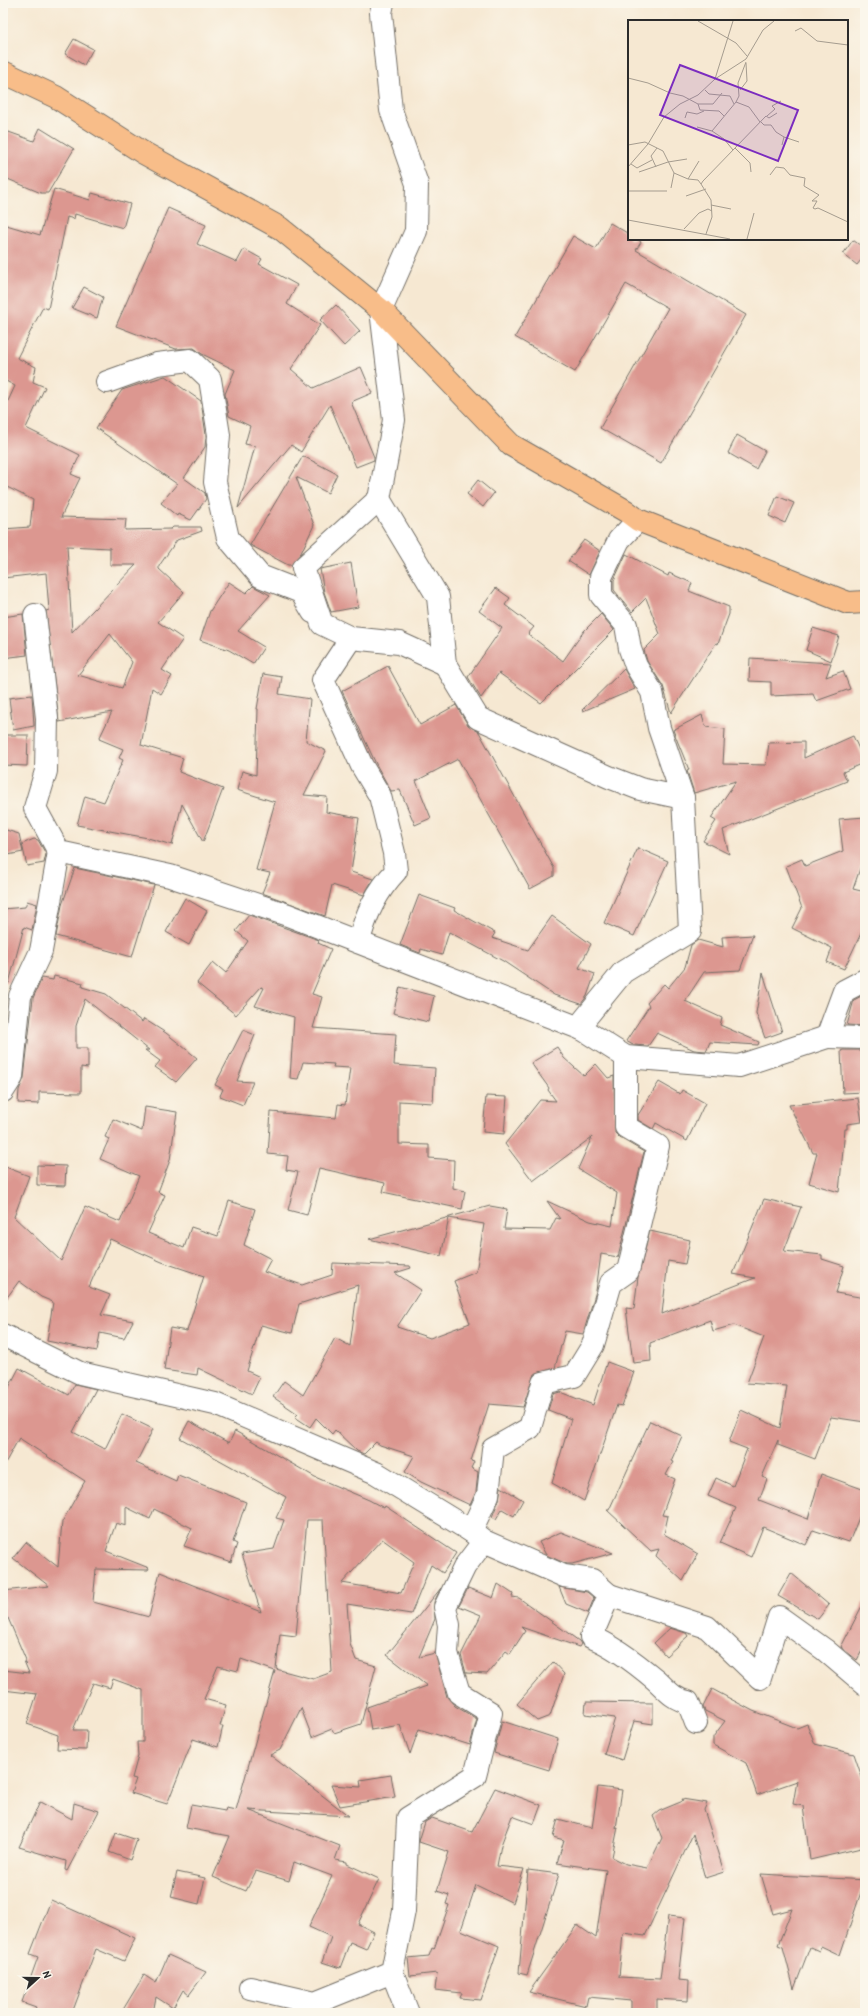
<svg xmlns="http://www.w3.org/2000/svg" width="868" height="2016" font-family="'Patrick Hand',sans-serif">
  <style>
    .building { fill: #dc9790; fill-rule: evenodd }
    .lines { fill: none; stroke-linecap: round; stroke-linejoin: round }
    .minor-casing { stroke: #726d65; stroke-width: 24 }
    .major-casing { stroke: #726d65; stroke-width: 24 }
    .minor { stroke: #fff; stroke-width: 22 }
    .major { stroke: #f8bd89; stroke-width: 22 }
    .inset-road { fill: none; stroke: #a59c8f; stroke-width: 1 }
    .view { fill: #7b2cbf; fill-opacity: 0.15; stroke: #7b2cbf; stroke-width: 2 }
    .inset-edge { fill: none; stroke: #2b2b2b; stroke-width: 2 }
  </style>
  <rect width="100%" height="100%" fill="#fbf7ec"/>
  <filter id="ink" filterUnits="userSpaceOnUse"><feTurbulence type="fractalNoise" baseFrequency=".025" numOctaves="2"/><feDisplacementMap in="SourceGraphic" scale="8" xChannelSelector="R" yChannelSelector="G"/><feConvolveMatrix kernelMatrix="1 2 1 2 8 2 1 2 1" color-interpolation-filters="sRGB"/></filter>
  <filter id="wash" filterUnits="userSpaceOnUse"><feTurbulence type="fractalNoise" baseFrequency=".012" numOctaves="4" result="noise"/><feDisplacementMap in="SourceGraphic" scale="16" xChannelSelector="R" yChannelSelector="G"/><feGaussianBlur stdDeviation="0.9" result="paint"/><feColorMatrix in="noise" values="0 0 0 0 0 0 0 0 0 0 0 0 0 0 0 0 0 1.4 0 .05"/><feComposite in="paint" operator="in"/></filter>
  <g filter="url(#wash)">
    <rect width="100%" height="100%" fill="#f6e8d2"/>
    <g id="blocks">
      <g class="building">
        <polygon points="74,39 93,49 84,65 65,54"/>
        <polygon points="40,128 74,149 48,193 41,193 3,177 3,130 34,141"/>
        <path d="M54,189l36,11 2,-7 38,11 -7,24 -48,-14 -1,5 -7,-2 -19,92 -5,-2 -26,51 19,9 -3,15 12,5 -19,41 54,27 -9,19 9,4 -19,39 65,2 -1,11 46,-1 2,-2h28l1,4 -25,9 -18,26v3l25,23 -26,30 25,17 -21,31 10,6 -11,18 -9,-6 -11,57 42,13 -4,14 44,17 -20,53 -21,-38 -10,41 -24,-7 -71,-13 8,-29 19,6 19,-42 -4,-2 4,-9 -24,-10 13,-27 -53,10 -13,-111 3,-1 -3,-37 -43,5v-49l27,-2 3,-27 -30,-15v-73l12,-26 -9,-5 -3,6v-163l37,11zM67,546l43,2v17h26l-64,67zM110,634l22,28 -10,26 -44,-13z"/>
        <polygon points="168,208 206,225 197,244 237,262 244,249 262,259 259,264 297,285 287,304 320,325 291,369 313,388 361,367 372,393 351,402 374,457 374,460 356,467 330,405 301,452 291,445 238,508 255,446 245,444 250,426 229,416 225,394 235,370 202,354 194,348 176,349 116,326"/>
        <polygon points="610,223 629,234 629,239 637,239 641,242 636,250 746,315 661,463 600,428 668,308 626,284 575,372 515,337 573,236 596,249"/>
        <polygon points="853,240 865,249 865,255 857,265 843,254"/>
        <polygon points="84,287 103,297 97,318 72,308"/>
        <polygon points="336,305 360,331 344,346 320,320"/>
        <polygon points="165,376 201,401 206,435 205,447 184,478 205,493 206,499 191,520 178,514 177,516 161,503 177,484 96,428 122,390"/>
        <polygon points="737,435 765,451 756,469 728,453"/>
        <polygon points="303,456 337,474 328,493 296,477 314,525 301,553 291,565 288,565 250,545"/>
        <polygon points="478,480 494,493 483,507 467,494"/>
        <polygon points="777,496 794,503 785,523 769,516"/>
        <polygon points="584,540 600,551 589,575 568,561"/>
        <polygon points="626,554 668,576 669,573 692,583 689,591 729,607 729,614 718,644 716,643 671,713 663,686 647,661 644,650 660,634 646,598 632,612 614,590 614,580"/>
        <polygon points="351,563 358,607 331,612 324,592 320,569"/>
        <polygon points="229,582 246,593 253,586 270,595 238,631 264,647 253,664 229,650 200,640 210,611"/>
        <polygon points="496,588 510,598 505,605 534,627 528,634 563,661 584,631 601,614 614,630 541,703 499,673 481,698 468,677 502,628 479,611"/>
        <polygon points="23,614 27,655 3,658 3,617"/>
        <polygon points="813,628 839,636 831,661 806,650"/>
        <polygon points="750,658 831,663 826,677 843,671 850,689 816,701 813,694 771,696 771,682 749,681"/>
        <polygon points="388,666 420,725 456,705 468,725 479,732 554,868 554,876 530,889 458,759 416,781 431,818 415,825 400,790 391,791 377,766 342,691"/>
        <polygon points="624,669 635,689 583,711 582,710"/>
        <polygon points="263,674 282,677 279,694 310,699 306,741 326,751 304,795 327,797 326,812 359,818 351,872 373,879 364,895 332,885 325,916 262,893 270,873 256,870 275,802 237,790 242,771 256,775 258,709 257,709"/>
        <polygon points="32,695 34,726 13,730 9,698"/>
        <polygon points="702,715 706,727 725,729 723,764 766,765 769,743 804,742 804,758 853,736 865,762 843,772 847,781 723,830 729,854 703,841 716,821 711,818 736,781 694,793 687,771 689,770 673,730"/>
        <polygon points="3,735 28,735 27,766 3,765"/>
        <polygon points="865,817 865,854 853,889 865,892 865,925 844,969 827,962 832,948 792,928 802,908 786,866 802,859 805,866 843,851 839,819"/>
        <polygon points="3,829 19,834 23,852 3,856"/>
        <polygon points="34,839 38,840 46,854 44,863 27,866 22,844"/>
        <polygon points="638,848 668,861 634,936 604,923"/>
        <polygon points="75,868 154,885 132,957 56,936 62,905"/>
        <polygon points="419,895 455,908 454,910 495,933 492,938 528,950 552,916 591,944 579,968 595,974 587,996 581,1004 554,995 503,961 449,932 442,955 421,949 420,953 400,945"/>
        <polygon points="185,898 207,911 189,945 166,932"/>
        <polygon points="27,901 37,904 32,930 24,927 9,983 3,982 3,909 25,907"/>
        <polygon points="249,915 319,940 318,943 331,949 312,994 322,997 313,1028 396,1034 394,1065 435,1068 433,1103 399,1101 399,1144 429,1145 429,1158 454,1160 453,1188 465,1191 462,1209 383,1192 385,1183 319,1168 307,1215 288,1210 298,1172 286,1170 288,1156 268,1154 271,1112 336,1118 338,1104 345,1105 350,1068 333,1067 334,1064 303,1062 298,1079 290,1078 294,1017 255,1006 264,988 261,987 236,1015 197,983 213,962 226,973 248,941 236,931"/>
        <polygon points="753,935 740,970 704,972 685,1001 722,1018 720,1025 759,1042 758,1045 710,1042 706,1051 694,1050 657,1033 648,1046 633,1045 626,1041 649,1006 647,1003 664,984 668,988 685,967 691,945 698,940 723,947 722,937"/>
        <polygon points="763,973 782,1032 765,1038 756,1013"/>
        <polygon points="54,976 83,983 82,987 106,994 142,1022 144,1019 166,1033 197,1058 176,1082 155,1067 160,1061 145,1050 149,1050 85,999 76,1026 76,1048 88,1048 88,1068 81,1067 81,1093 39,1092 39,1104 18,1103 19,1090 24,1078 33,998 42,978 53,980"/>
        <polygon points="400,987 434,996 428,1022 393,1013"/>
        <polygon points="865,994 865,1026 847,1025 854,1000"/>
        <polygon points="243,1030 255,1035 237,1081 253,1082 243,1105 220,1096 223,1089 215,1085"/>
        <polygon points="557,1047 564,1058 584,1076 596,1064 608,1078 614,1076 615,1133 620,1138 644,1152 618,1257 601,1254 596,1291 583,1334 565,1331 555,1368 534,1374 523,1407 489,1404 471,1461 474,1462 471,1468 478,1472 476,1492 470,1505 421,1482 405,1472 414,1456 380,1445 376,1442 364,1454 357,1451 335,1430 332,1434 316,1418 310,1427 295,1417 298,1414 273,1397 284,1381 303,1395 335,1338 350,1346 358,1285 299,1304 292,1333 261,1325 247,1371 260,1377 252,1394 198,1368 197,1375 164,1370 170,1328 187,1331 204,1276 162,1262 110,1239 89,1287 110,1295 101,1315 133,1321 124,1338 100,1333 97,1351 47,1341 53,1302 41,1297 19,1281 3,1303 3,1166 29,1176 14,1217 61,1261 85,1207 120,1222 139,1176 100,1159 109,1139 105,1137 113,1119 142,1131 145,1107 177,1112 170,1160 158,1192 165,1195 148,1233 184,1248 191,1227 218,1236 229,1201 255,1209 244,1245 271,1259 264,1272 302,1285 332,1275 333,1263 410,1266 411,1268 395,1273 421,1290 397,1327 430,1338 470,1323 454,1281 476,1272 484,1224 449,1218 441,1256 369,1239 490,1206 507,1209 504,1229 550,1230 556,1218 560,1219 547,1201 590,1221 612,1226 617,1193 578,1169 592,1137 533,1181 505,1144 540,1100 556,1101 548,1090 549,1088 531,1063"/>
        <polygon points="843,1050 865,1050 865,1092 843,1093 841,1051"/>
        <polygon points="659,1082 680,1094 682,1090 705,1103 687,1141 656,1123 653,1129 638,1120 638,1115"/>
        <polygon points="486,1096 507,1097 504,1134 483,1132"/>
        <polygon points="858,1098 862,1122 847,1124 847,1129 845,1129 839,1192 809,1183 817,1153 813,1153 789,1105"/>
        <polygon points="37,1165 66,1166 65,1186 37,1185"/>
        <polygon points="764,1199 801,1207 784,1251 822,1255 822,1259 844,1266 836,1293 865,1298 865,1422 831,1417 815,1459 778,1445 778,1440 762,1477 767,1479 759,1500 808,1519 821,1474 865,1490 865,1503 849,1542 813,1530 806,1545 763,1527 751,1557 720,1543 736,1508 708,1496 716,1478 733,1486 747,1449 729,1442 741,1410 780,1428 787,1386 747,1383 764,1337 734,1325 713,1331 710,1320 650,1343 651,1361 633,1363 626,1308 634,1309 638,1277 650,1231 690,1240 685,1264 668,1261 662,1314 755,1278 733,1274"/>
        <polygon points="607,1362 634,1372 622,1406 617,1405 584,1501 552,1483 571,1419 548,1410 553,1394 560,1392 593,1405"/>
        <path d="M19,1368l50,27 6,-11 21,5 -23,43 32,17 17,-35 31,15 -17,34 40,18 2,-6 68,27 -13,40 4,2 -6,18 -47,-16 8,-18 -38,-19 -4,10 -24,-12v19l-10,-3 -10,28 43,17 -1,2 -52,-1 -3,33 56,15 11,-45 101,40 -19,-58 32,-5 10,-29 -8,-2 10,-21 -106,-59 9,-17 40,22 6,-12 80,46 54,23 15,8 1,-2 71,47 -13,20 -12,-8 -20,49 -64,-10 3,40 6,16 20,6 -15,58 -27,9 -2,-4 -20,8 -11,-29 -21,42 -10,5 79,61 -101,-6 92,36 -5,14 12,2v2l32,15 -21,45 16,8 -8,17 -16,-7 -10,26 -18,-6 9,-25 -22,-10 23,-51 -38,-14 -5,19 -33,-10 -10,20 -33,-14 17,-41 -44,-8 5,-23 34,6 1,-3 10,2 39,-139 -34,-12 -3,12 -20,-5 -14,33 22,6 -6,21h3l-5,21 -25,-8 -26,65 -36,-11 5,-14 -4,-1 6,-22 -1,-14h6v-52l-30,-11 -3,9 -17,-5 -20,47h14l-1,20 -29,-1 1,-14 -31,-11 10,-30 -34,-4v-20l26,3 -5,-12 2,-1 -18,-42h-5v-27l46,-5 -36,-28 13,-16 32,25 4,-45 23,-41 -66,-43 -16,29v-68zM307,1520h16l9,152 -19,7 -37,-10 4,-35 16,2zM382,1539l32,23 -13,31 -59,-10z"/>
        <polygon points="650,1421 682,1436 671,1461 673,1462 666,1475 675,1479 662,1515 668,1516 664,1534 698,1554 683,1581 656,1556 659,1549 651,1551 607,1510 609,1510"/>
        <polygon points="501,1487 523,1500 514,1516 502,1509 496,1519 492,1517 499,1500"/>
        <polygon points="561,1532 613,1553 572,1564 567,1564 546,1555 539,1542"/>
        <polygon points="791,1573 829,1605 818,1619 778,1596"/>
        <polygon points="498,1584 513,1594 512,1597 519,1598 579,1641 581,1644 579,1647 521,1627 525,1631 510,1654 506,1651 487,1674 466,1673 461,1655 481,1615 459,1606 468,1588 493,1598"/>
        <polygon points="559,1587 587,1592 594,1598 588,1613 566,1604"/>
        <polygon points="441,1588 434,1602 435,1619 419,1657 435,1653 447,1697 455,1706 477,1719 470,1745 419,1729 410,1754 400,1725 371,1730 367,1707 427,1686 387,1655"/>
        <polygon points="865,1600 865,1645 857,1660 841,1647"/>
        <polygon points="670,1628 686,1633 688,1636 666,1656 654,1643"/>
        <polygon points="553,1662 564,1674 550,1716 537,1721 517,1704"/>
        <polygon points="712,1689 753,1711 797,1728 807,1724 815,1744 854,1754 865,1786 865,1847 810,1860 803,1806 793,1804 797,1781 757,1795 746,1763 713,1745 713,1737 725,1721 705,1711 703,1707"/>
        <polygon points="586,1702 653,1703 653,1724 634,1721 622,1760 604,1754 615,1718 585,1714"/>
        <polygon points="502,1721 558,1739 549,1770 494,1753"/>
        <polygon points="391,1775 395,1797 340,1806 331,1785 361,1787 360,1780"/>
        <polygon points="598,1787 622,1790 616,1828 618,1827 612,1857 626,1864 647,1868 662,1838 653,1816 659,1811 683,1801 682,1799 707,1803 704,1810 724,1872 705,1878 693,1834 645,1936 623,1933 619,1977 660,1979 668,1916 685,1918 678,1980 689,1981 688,2001 657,1999 657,2013 631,2013 631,2001 588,1997 586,2006 529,1992 577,1925 596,1938 606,1870 557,1863 564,1840 553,1837 558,1819 592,1828"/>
        <polygon points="495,1788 541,1805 534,1824 512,1816 501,1845 497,1866 524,1869 513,1903 476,1885 461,1930 499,1946 481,2000 460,1998 462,1993 435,1990 437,1973 410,1976 408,1958 429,1956 432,1948 434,1949 449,1905 446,1904 449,1895 437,1891 449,1852 419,1842 420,1838 425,1822 432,1818 472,1832"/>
        <polygon points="40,1802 72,1819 74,1803 99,1811 67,1871 65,1870 66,1861 19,1847"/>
        <polygon points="116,1833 137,1840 130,1860 109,1852"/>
        <polygon points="528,1870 559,1874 527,1975 519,1973"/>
        <polygon points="177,1872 205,1878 199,1904 171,1897"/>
        <polygon points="761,1874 865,1880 840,1955 821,1946 819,1951 810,1947 794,1989 783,1947 778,1945 792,1909 773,1914"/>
        <polygon points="51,1900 135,1938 124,1961 96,1949 72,2013 33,2013 36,2007 22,2002 38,1957 30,1954"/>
        <polygon points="168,1955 206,1972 189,1995 183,1990 173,2008 156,1997 153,2013 121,2013 144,1975 156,1983"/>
      </g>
    </g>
  </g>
  <g filter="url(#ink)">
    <use href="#blocks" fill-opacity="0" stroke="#726d65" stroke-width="1"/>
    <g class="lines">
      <defs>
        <g id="minor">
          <polyline points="107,382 157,364 190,360 210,379 219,435 215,482 228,538 260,576 301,592 313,612"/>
          <polyline points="379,499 438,597 445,664 478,718 609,777 640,789 683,798"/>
          <polyline points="35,615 47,718 46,771 35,808 59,852 170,876 288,915 582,1029 626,1057 739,1066 827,1037 844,991 865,980"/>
          <polyline points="351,638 399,643 445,664"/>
          <path d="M359,942c6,-27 18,-51 37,-71l-2,-18 -14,-57 -18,-30 -39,-86 28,-42 -29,-14 -19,-56 76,-69 15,-79 -13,-110 35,-79 1,-47 -26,-74 -10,-97 2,-10"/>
          <polyline points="582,1029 584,1020 623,972 690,931 683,798 659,728 652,692 636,666 630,649 626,625 601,595 601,577 619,540 638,520"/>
          <polyline points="827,1037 865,1038"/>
          <polyline points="3,1091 12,1077 20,996 41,951 59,852"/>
          <path d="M3,1335l77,38 135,31 161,69 95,58 13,10 80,35 28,4 17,15 -18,42c22,8 46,27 65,43 11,10 17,19 32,22l8,21"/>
          <polyline points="471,1531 488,1495 493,1449 530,1428 543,1383 574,1376 593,1345 611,1283 628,1271 658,1146 626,1127 626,1057"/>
          <polyline points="609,1595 707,1627 760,1678 779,1617 825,1650 865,1684"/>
          <polyline points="392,1972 408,2013"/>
          <polyline points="250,1988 315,2003 392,1972 404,1911 408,1818 475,1776 491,1713 459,1693 447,1653 449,1625 445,1607 465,1566 484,1541"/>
        </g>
        <polyline id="major" points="3,72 56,97 142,152 280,228 381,310 511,445 626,511 638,520 848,603 865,602"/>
      </defs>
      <use href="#minor" class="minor-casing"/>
      <use href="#major" class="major-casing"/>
      <use href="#minor" class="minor"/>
      <use href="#major" class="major"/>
    </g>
  </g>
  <g transform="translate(628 20)">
    <rect width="220" height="220" fill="#f6e8d2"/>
    <path class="inset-road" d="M70,1l38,22 11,13M167,11l6,-3 16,13 31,4M0,58l20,5 22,10 13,3 15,8 2,6 19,1 5,5M87,59l31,-20 17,-29 11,-9M77,70l4,4 21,2 4,8M112,70l7,-9 -1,-18M108,82l13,5 11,15M70,84h15l9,-11M139,96l8,-7 -3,-3 9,-5M57,98l2,-6 10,2 7,-3M133,102l3,3h7l5,7 8,5 -2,8M69,107l15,4 24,-29 3,-6 -1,-13 8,-21M84,111l12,8 9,11M156,117l15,5M0,125l17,-3 18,9 11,22 -3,15M107,128l15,15 1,9M3,144l6,4 15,-8M0,147l20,-23 16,-27 16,-13 18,-9 17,-16 18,-58M28,147l-5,-11 6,-8M11,152l29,-10 19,-3M46,153l14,6 11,-18M142,155l6,-8 8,1 6,7 15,3 -1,8 15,9 -7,6h5l-4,7 2,1 3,-1 30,14M60,159l10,1 3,4M0,171h39M58,176l20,-7M83,185l20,4M0,200l102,19M56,209l15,-16 9,-4 4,2M78,214l6,-17 -1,-17 -10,-16 2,-3 63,-65 3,2 8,-5M119,219l7,-26"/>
    <path class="view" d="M52,45l118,45 -20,51 -118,-46z"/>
    <rect width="220" height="220" class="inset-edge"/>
  </g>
  <rect width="868" height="2016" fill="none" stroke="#fbf7ec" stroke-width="16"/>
  <g transform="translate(38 1978) rotate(69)" stroke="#fbf7ec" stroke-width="3" paint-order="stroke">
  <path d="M0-3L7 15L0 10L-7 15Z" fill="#2b2b2b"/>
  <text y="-6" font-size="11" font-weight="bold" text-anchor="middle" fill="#2b2b2b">N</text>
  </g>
</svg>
